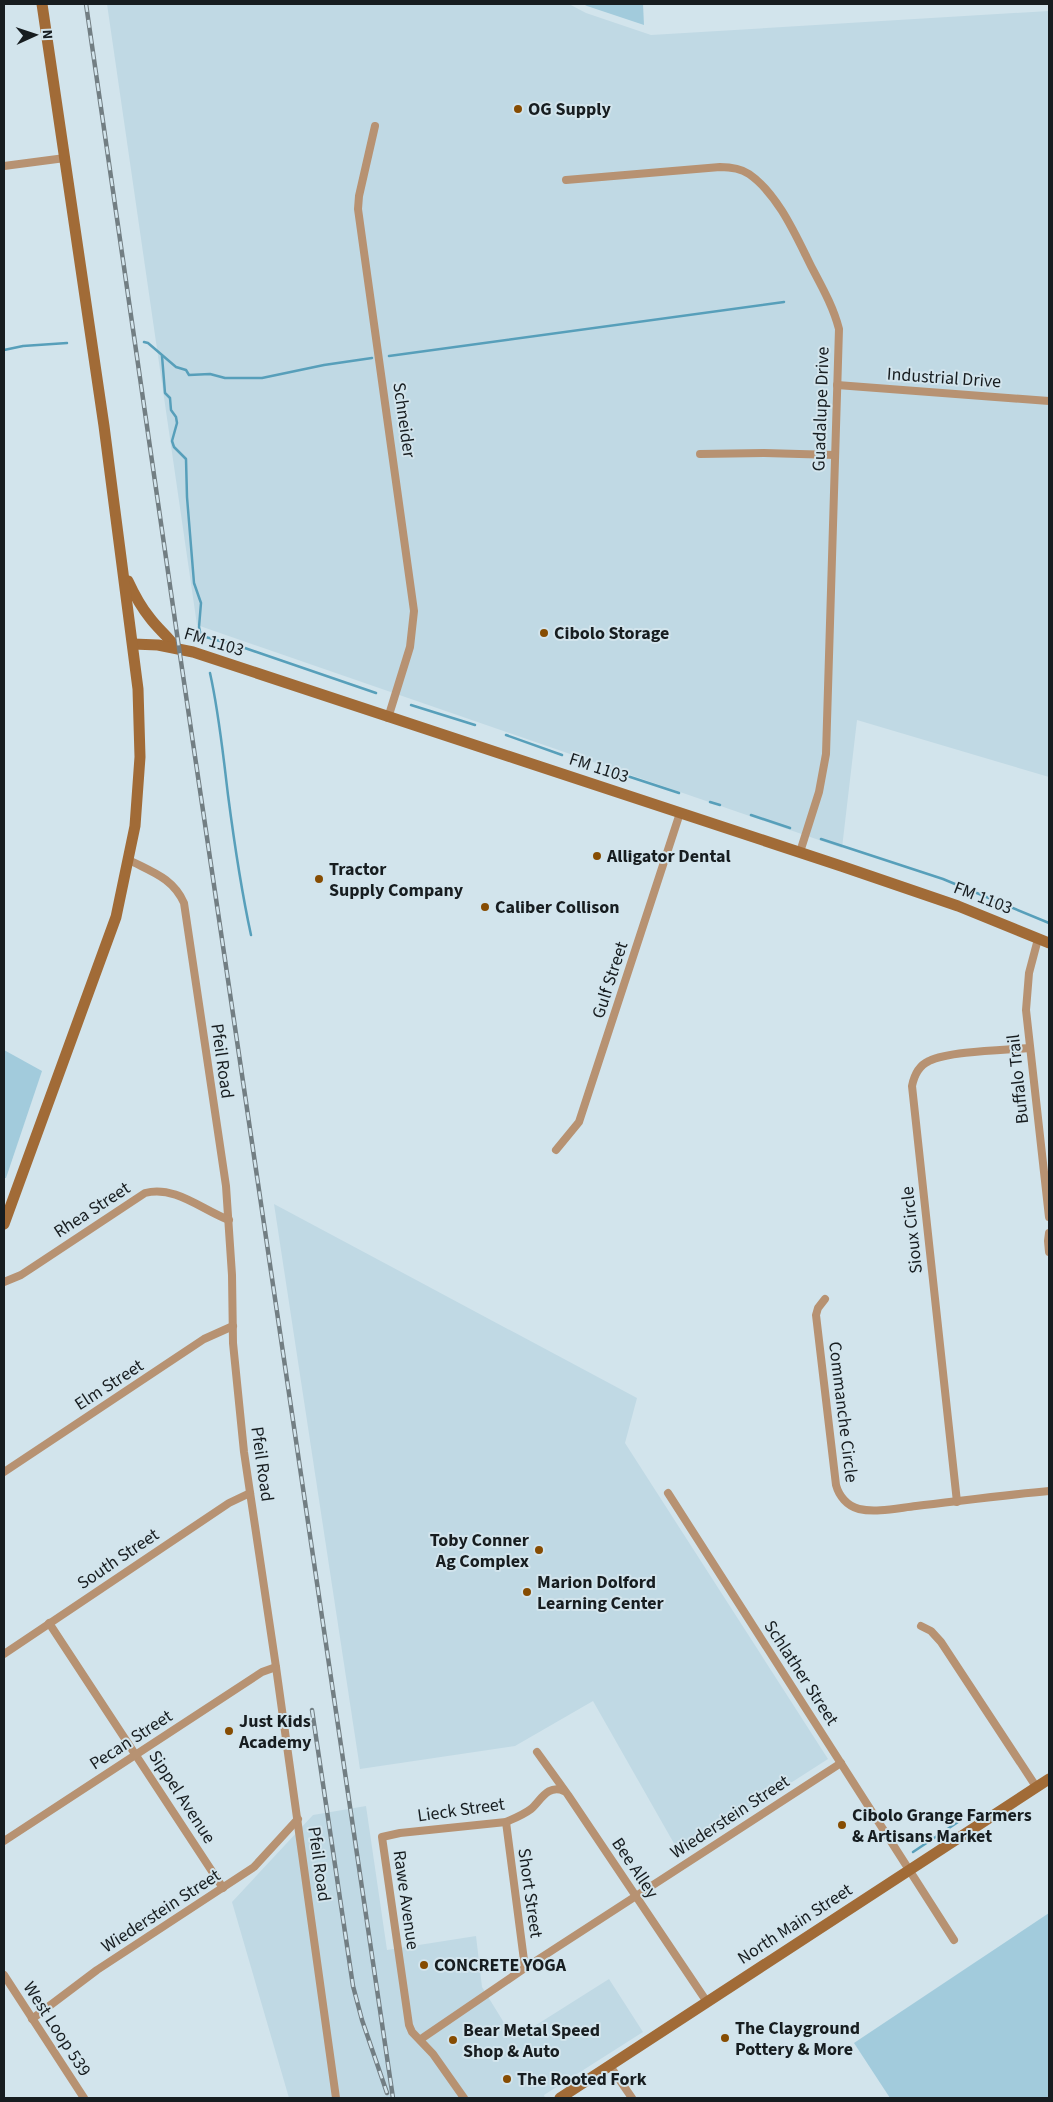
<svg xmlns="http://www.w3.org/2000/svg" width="1053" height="2102" font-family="'Source Sans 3',sans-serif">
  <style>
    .built { fill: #c0d9e4 }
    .green { fill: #a2cbdc }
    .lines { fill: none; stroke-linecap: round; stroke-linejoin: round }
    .stream { stroke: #579fba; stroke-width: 2.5 }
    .street { stroke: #b79272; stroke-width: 8 }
    .secondary { stroke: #a16b37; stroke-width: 11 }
    .rail-casing { stroke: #727e83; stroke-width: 4.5 }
    .rail { stroke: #d2e4ec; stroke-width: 2.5; stroke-dasharray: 8; stroke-linecap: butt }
    .poi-dot { fill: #864c02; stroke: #d2e4ec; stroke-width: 2 }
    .labels { text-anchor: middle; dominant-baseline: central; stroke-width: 4; stroke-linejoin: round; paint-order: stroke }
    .poi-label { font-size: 18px; font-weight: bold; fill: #171d20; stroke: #d2e4ec; text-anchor: start }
    .street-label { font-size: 18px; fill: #171d20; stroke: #d2e4ec }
  </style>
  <rect width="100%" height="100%" fill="#d2e4ec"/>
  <g class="built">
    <polygon points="107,4 569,4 586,13 651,35 1049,11 1049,777 857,720 842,848 197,625"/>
    <polygon points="274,1204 637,1398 625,1443 828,1759 680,1854 593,1701 515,1746 360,1769"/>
    <polygon points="366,1806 387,1950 476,1936 482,1987 514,2039 609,1979 643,2032 544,2095 545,2098 289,2098 232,1902 313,1815"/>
  </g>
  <g class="green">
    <polygon points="583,4 643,4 644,25 587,6"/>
    <polygon points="4,1050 42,1071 6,1178 4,1178"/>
    <polygon points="1049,1913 1049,2098 890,2098 854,2043"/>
  </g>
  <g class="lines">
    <g class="stream">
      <polyline points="144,342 148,343 176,367 186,370 189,375 210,374 225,378 262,378 324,365 372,358"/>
      <polyline points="4,350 23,346 67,343"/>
      <polyline points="162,356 165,393 170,398 171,410 176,417 177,423 172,441 174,447 186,459 187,497 194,583 201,603 199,627 202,641"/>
      <polyline points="389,356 784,302"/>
      <polyline points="202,636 242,647 376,693"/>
      <path d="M210,673c9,40 13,81 18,122 6,46 13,94 23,140"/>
      <polyline points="411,705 475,725"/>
      <polyline points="506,735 562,755"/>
      <polyline points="609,770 679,793"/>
      <polyline points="710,802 720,805"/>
      <polyline points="751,815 790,828"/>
      <polyline points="821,839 943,879 1049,923"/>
      <polyline points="913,1852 961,1820"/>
    </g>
    <g class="street">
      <polyline points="375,126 359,196 358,209 414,611 410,647 388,718"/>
      <polyline points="4,166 65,158"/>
      <path d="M566,180l154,-13c10,0 20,1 29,7 29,20 47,62 62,92 11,21 22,40 28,63l-13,425 -7,38 -19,60"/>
      <polyline points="837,385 1049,401"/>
      <polyline points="700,454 764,453 835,455"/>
      <path d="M129,860c23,12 44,18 55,43l42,283 6,89 1,68 11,109 32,215 60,431"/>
      <polyline points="1038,939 1029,973 1026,1010 1049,1217"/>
      <polyline points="556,1150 579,1122 680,813"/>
      <polyline points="1049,1233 1048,1241 1049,1252"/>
      <path d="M4,1282l17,-7 124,-82c30,-8 57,17 84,27"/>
      <path d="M825,1299l-7,9 -2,7 20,170c3,11 11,21 23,24 17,4 39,-1 57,-3 44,-5 89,-11 133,-15"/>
      <polyline points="4,1472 204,1339 233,1326"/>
      <polyline points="668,1493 954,1940"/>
      <path d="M957,1502l-45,-416c2,-10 6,-20 17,-25 20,-10 76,-11 100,-13"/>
      <polyline points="49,1623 223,1888"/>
      <polyline points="921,1626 931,1631 941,1642 1037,1788"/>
      <polyline points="4,1654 229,1503 250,1493"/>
      <polyline points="537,1752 568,1795 707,2002"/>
      <polyline points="506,1822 525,1968"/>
      <polyline points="4,1841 262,1672 276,1667"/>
      <polyline points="4,1975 84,2098"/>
      <polyline points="32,2019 97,1970 254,1867 298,1819"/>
      <polyline points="421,2039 525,1968 841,1763"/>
      <polyline points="610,2066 632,2098"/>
      <path d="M464,2098l-31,-44 -21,-22 -3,-7 -27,-188 18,-4 106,-11c9,-4 17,-7 25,-13 10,-9 17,-25 33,-18"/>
    </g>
    <g class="secondary">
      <path d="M128,581c6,13 13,26 22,37 8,11 18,18 26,30"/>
      <polyline points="133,644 158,645 193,652 841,866 958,906 1049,943"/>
      <polyline points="4,1224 116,917 135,826 140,757 138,689 104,426 42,4"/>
      <polyline points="560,2098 1049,1779"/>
    </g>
    <defs>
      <g id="rail">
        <polyline points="86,4 179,648 393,2098"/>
        <polyline points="312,1710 353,1986 362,2020 387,2093"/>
      </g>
    </defs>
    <use href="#rail" class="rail-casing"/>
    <use href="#rail" class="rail"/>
  </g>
  <g class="poi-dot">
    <circle cx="518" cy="109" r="5"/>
    <circle cx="544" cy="633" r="5"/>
    <circle cx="597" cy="856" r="5"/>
    <circle cx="319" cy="879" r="5"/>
    <circle cx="485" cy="907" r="5"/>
    <circle cx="539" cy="1550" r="5"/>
    <circle cx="527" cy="1592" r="5"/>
    <circle cx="229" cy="1731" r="5"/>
    <circle cx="842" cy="1825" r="5"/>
    <circle cx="424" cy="1965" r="5"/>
    <circle cx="725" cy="2038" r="5"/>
    <circle cx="453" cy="2040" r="5"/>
    <circle cx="507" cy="2079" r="5"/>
  </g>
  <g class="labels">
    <g class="poi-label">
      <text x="528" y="109">OG Supply</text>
      <text x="554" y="633">Cibolo Storage</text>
      <text x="607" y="856">Alligator Dental</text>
      <text x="329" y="869">Tractor<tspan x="329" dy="21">Supply Company</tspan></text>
      <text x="495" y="907">Caliber Collison</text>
      <text x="529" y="1540" text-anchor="end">Toby Conner<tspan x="529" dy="21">Ag Complex</tspan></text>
      <text x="537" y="1582">Marion Dolford<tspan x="537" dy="21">Learning Center</tspan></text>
      <text x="239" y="1721">Just Kids<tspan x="239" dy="21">Academy</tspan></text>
      <text x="852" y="1815">Cibolo Grange Farmers<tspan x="852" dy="21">&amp; Artisans Market</tspan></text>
      <text x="434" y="1965">CONCRETE YOGA</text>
      <text x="735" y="2028">The Clayground<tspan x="735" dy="21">Pottery &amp; More</tspan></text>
      <text x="463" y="2030">Bear Metal Speed<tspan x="463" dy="21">Shop &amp; Auto</tspan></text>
      <text x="517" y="2079">The Rooted Fork</text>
    </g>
    <g class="street-label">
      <text transform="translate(944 378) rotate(4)">Industrial Drive</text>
      <text transform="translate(821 409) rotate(-88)">Guadalupe Drive</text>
      <text transform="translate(404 420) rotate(82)">Schneider</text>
      <text transform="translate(214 642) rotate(17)">FM 1103</text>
      <text transform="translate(599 768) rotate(18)">FM 1103</text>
      <text transform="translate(983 898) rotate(21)">FM 1103</text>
      <text transform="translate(610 980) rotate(-72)">Gulf Street</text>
      <text transform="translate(222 1061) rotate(82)">Pfeil Road</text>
      <text transform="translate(1018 1079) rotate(-96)">Buffalo Trail</text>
      <text transform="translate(92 1210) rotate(-33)">Rhea Street</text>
      <text transform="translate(912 1230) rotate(-96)">Sioux Circle</text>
      <text transform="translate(109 1385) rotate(-33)">Elm Street</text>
      <text transform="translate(843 1412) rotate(83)">Commanche Circle</text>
      <text transform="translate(262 1464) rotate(82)">Pfeil Road</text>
      <text transform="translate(118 1559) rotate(-34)">South Street</text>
      <text transform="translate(801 1673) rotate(57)">Schlather Street</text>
      <text transform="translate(131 1740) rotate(-33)">Pecan Street</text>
      <text transform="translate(182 1797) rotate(57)">Sippel Avenue</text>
      <text transform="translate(461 1810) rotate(-8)">Lieck Street</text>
      <text transform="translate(730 1817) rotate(-33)">Wiederstein Street</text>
      <text transform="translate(319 1864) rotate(82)">Pfeil Road</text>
      <text transform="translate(635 1868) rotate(56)">Bee Alley</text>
      <text transform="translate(530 1893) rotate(82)">Short Street</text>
      <text transform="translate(406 1900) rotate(82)">Rawe Avenue</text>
      <text transform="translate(161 1911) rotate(-33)">Wiederstein Street</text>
      <text transform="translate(795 1924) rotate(-33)">North Main Street</text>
      <text transform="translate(57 2029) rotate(57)">West Loop 539</text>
    </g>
  </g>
  <rect width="1053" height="2102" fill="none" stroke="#171d20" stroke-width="10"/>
  <g transform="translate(35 35) rotate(87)" stroke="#d2e4ec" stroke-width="4" paint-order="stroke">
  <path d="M0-4L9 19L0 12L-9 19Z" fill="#171d20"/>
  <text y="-8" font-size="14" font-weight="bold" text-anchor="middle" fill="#171d20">N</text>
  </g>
</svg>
